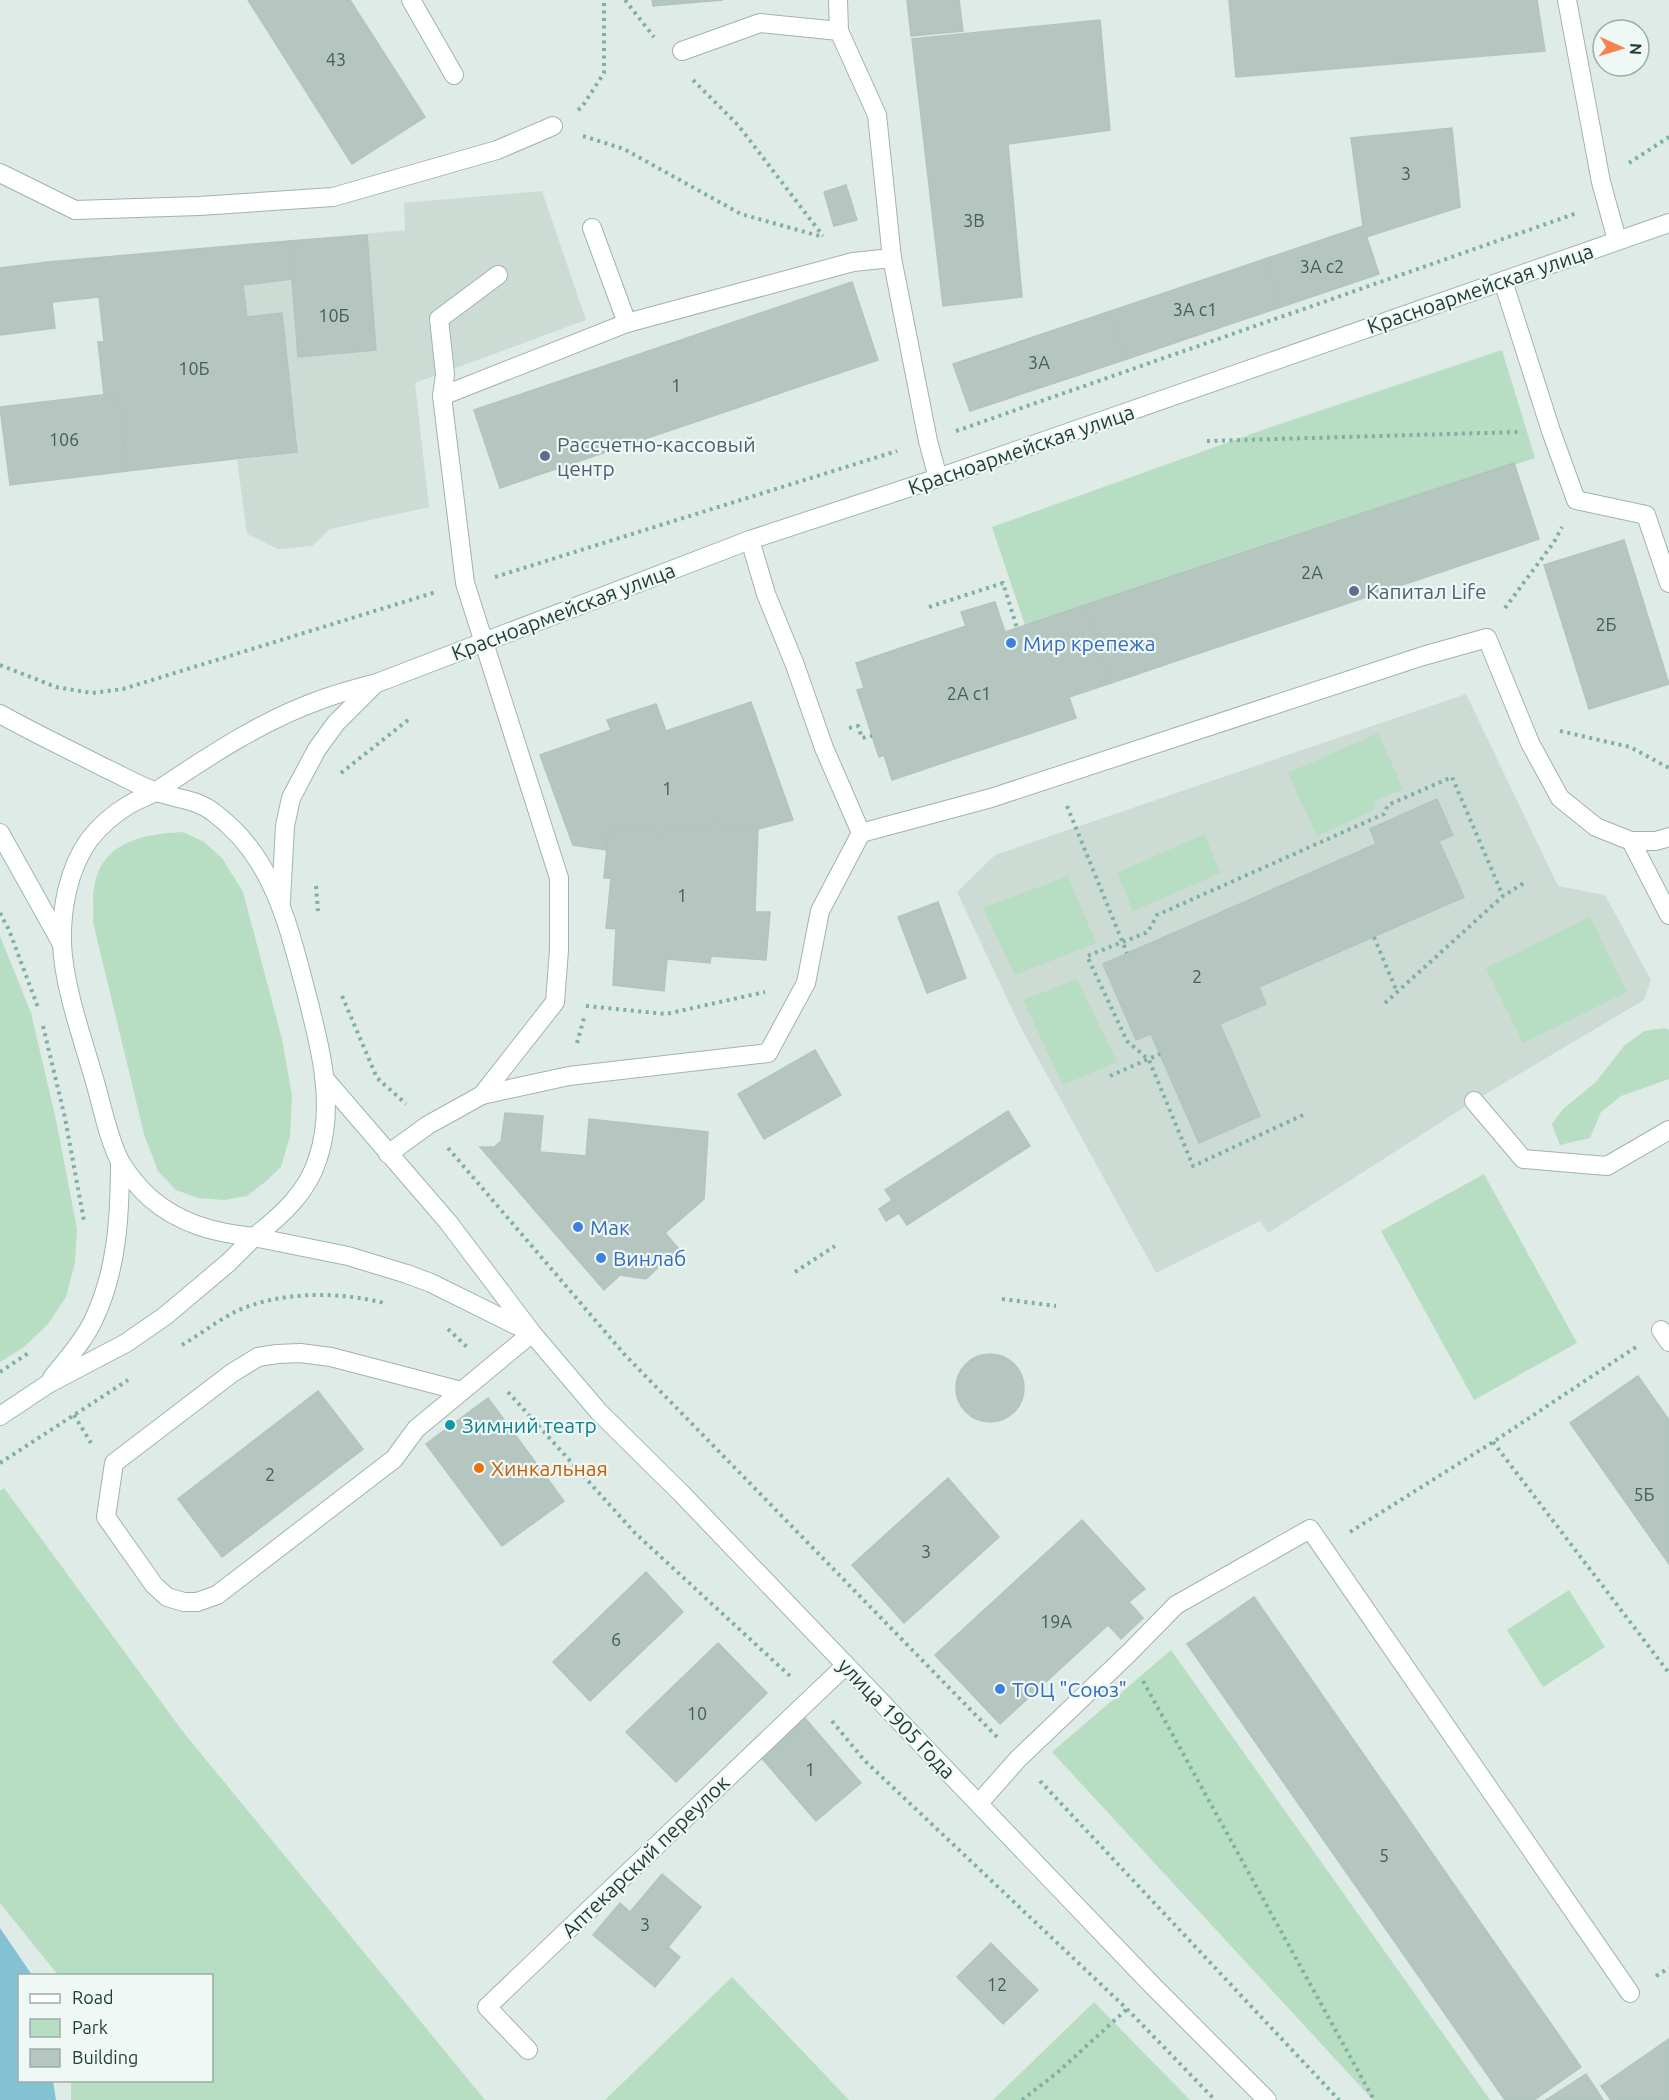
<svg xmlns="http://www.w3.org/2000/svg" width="1669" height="2100" font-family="Ubuntu,sans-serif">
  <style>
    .built { fill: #cddbd5 }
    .green { fill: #b7ddc3 }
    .water { fill: #84c2d3 }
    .building { fill: #b4c6bf; stroke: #b1c5be; stroke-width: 1.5 }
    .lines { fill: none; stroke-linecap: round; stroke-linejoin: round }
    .lane-casing { stroke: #a2b3ae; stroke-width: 20 }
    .secondary-casing { stroke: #9db7af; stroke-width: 20 }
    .path { stroke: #7eb0a3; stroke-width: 4; stroke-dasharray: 3 4.5; stroke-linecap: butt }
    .lane { stroke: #fff; stroke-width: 18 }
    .secondary { stroke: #fff; stroke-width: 18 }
    .service-dot { fill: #5c6f8a; stroke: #eff8f4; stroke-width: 2 }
    .shop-dot { fill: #3f7fe0; stroke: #eff8f4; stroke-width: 2 }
    .culture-dot { fill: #0f9aa8; stroke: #eff8f4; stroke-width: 2 }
    .food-dot { fill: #e8710a; stroke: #eff8f4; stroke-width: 2 }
    .labels { text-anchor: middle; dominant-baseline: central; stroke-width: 4.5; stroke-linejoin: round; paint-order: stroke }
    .number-label { font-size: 18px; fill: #445e58 }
    .street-label { font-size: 21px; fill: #1f3c36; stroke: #eff8f4 }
    .service-label { font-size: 21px; fill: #4e5e75; stroke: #eff8f4; text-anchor: start }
    .shop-label { font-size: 21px; fill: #366cbe; stroke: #eff8f4; text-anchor: start }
    .culture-label { font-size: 21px; fill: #0d838f; stroke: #eff8f4; text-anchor: start }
    .food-label { font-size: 21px; fill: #c56008; stroke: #eff8f4; text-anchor: start }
  </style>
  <rect width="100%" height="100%" fill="#dfebe6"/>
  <g class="built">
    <polygon points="542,191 586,320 415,383 429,507 330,529 312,546 278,549 247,534 237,460 297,452 282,313 247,317 243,285 292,279 289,241 405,230 404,203"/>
    <polygon points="1466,694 1558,886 1605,895 1651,980 1644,1000 1474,1101 1268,1233 1260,1221 1156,1273 1020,1026 957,892 995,855"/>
  </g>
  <g class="green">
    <polygon points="1502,350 1535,458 1025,625 992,527 1271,427"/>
    <polygon points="1378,733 1403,789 1376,800 1374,810 1317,836 1288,773"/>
    <path d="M183,832l21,10 18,16 21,34 39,147 10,57 -2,40 -9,31 -16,15 -18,14 -23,4 -26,-2 -22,-8 -18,-19 -14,-37 -51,-212c1,-11 -1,-23 1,-33 6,-47 49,-55 89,-57z"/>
    <polygon points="1204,834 1221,873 1133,911 1117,873"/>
    <polygon points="1068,876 1096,943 1015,975 983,908"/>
    <polygon points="1590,917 1627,992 1523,1043 1486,968"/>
    <polygon points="0,936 31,1013 56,1120 77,1229 75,1262 66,1297 48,1324 24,1347 0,1362"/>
    <polygon points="1077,979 1117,1062 1063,1085 1023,1000"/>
    <polygon points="1665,1028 1669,1030 1669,1079 1621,1096 1601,1112 1590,1138 1560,1145 1552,1124 1563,1109 1596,1082 1624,1046 1644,1031"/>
    <polygon points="1484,1174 1577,1343 1474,1400 1381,1231"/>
    <polygon points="4,1488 184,1733 485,2100 71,2100 71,2081 212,2080 212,1976 58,1975 0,1903 0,1491"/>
    <polygon points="1569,1590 1605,1647 1543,1687 1507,1630"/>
    <polygon points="1171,1650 1490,2100 1373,2100 1052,1752"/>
    <polygon points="732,1977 849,2100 605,2100"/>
    <polygon points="1094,2002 1190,2100 993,2100"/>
  </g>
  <polygon class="water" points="0,1928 32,1975 20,1976 20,2080 53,2081 56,2100 0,2100"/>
  <g class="building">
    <polygon points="248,0 350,0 425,117 352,164"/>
    <polygon points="652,0 723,0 653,6"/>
    <polygon points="907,0 959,0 963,31 911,36"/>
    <polygon points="1229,0 1537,0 1545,51 1236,77"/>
    <polygon points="1100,20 1110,130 1008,144 1022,297 943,306 912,39"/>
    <polygon points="1452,128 1460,207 1366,237 1363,226 1351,138"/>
    <polygon points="846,185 857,220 834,226 824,192"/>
    <polygon points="1363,226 1379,274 1281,307 1265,259"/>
    <polygon points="367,235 376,350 298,357 289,241"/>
    <polygon points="289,241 292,279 243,285 247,317 282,313 297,452 127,471 118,393 104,395 98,342 104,342 99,297 52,302 55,328 0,335 0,268 48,262"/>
    <polygon points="1265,259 1281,307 1124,360 1108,312"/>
    <polygon points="852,282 878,360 500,488 474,410"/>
    <polygon points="1108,312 1124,360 970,411 953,364"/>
    <polygon points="118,393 127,471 10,485 0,407"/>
    <polygon points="1514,463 1539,539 1111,683 1085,605"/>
    <polygon points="1624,540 1669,684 1589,709 1544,565"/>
    <polygon points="995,602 1005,632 1085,605 1111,683 1069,697 1076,718 892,780 884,755 879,757 857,690 864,688 856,663 966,626 961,612"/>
    <polygon points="751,702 793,820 758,829 711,823 710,830 667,826 666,833 609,827 606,850 573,845 540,755 611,730 607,720 656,704 666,731"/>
    <polygon points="1437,799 1453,835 1439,841 1464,897 1259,987 1266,1004 1220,1024 1260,1116 1199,1143 1151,1034 1136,1040 1103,964 1376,844 1370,829"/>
    <polygon points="711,823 758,829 755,912 770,912 766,960 711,956 710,963 667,959 664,991 613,985 616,929 606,928 611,878 604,878 609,827 666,833 667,826 710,830"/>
    <polygon points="938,902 966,978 927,993 898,917"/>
    <polygon points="815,1050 841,1095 764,1139 738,1094"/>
    <polygon points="1008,1111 1030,1146 907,1225 899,1213 886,1221 879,1209 892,1200 885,1190"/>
    <polygon points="505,1113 543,1116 540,1152 586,1156 589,1119 708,1132 704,1199 665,1233 678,1248 646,1279 620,1275 604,1290 480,1147 494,1147 501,1141"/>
    <circle cx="990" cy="1388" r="34"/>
    <polygon points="1638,1376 1669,1420 1669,1564 1570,1423"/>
    <polygon points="318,1391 363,1449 222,1557 178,1499"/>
    <polygon points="488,1398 564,1501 502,1546 426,1444"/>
    <polygon points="948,1478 999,1537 904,1623 852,1565"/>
    <polygon points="1082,1520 1145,1589 1129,1602 1143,1618 1121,1639 1108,1625 1000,1724 935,1655"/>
    <polygon points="646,1572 683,1612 590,1701 553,1662"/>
    <polygon points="1254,1597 1581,2067 1534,2100 1505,2100 1187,1644"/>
    <polygon points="718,1643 767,1693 676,1782 626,1732"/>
    <polygon points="804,1717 861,1783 816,1821 759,1755"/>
    <polygon points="662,1874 701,1907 668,1947 680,1957 655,1987 593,1935 620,1903 630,1912"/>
    <polygon points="991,1943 1038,1990 1003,2024 957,1977"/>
    <polygon points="1669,2039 1669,2100 1611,2100 1601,2086"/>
    <polygon points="1586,2074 1603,2100 1546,2100"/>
  </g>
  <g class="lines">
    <defs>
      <g id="lane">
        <polyline points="411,0 454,75"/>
        <polyline points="838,0 839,31"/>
        <polyline points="1567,0 1601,182 1617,240"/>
        <polyline points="682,51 760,23 839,31 877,115 892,258 928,441 938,478"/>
        <polyline points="0,173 75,210 199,206 333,197 497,150 553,126"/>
        <polyline points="592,228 627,323"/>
        <polyline points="1503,281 1551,431 1576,500 1646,515 1669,583"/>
        <polyline points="442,396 445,374 439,319 498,275"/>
        <polyline points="861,833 991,798 1423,656 1487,638 1530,743 1560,798 1596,827 1631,841 1656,841 1669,837"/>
        <polyline points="1631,841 1669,915"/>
        <polyline points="482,1095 569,1076 768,1053 806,983 820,911 861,833 824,748 795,665 766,594 750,540"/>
        <polyline points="1474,1101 1523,1159 1607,1166 1669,1130"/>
        <polyline points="388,1154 428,1125 482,1095 555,1002 559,950 559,878 465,583 442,396 627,323 853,262 892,258"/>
        <polyline points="1661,1330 1669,1342"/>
        <polyline points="461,1391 331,1357 300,1353 277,1354 258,1357 232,1373 114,1463 106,1517 154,1585 167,1597 184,1602 197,1602 217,1595 394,1459 416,1429 532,1333"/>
        <polyline points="979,1803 1018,1759 1128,1654 1176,1605 1310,1529 1630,1993"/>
        <polyline points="528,2050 487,2007 846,1665"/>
      </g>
      <g id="secondary">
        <path d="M0,714c34,19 70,36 105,54 16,7 32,17 49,23 20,8 41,7 59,21 19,14 36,33 48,53 22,37 32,78 43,119 14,55 33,117 14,174 -10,34 -37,58 -64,79 -39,-4 -74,-13 -104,-39 -10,-9 -22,-24 -29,-35 -11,-19 -18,-52 -24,-74 -12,-44 -33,-99 -35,-145 -1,-34 6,-75 27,-104 10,-13 26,-27 41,-36 9,-5 19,-8 28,-14 51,-34 103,-69 162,-90 18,-7 38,-12 57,-17l373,-143 188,-62 731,-255"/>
        <polyline points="0,833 62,944"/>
        <polyline points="281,901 285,826 291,798 317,749 336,723 374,685"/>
        <polyline points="324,1078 448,1222 532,1333 599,1412 682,1494 1153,1986 1267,2100"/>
        <path d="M52,1378c14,-18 31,-36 41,-57 24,-49 27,-105 27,-159"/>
        <polyline points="0,1416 48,1384 126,1343 165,1316 228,1263 254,1237 348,1256 407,1274 431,1283 526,1330"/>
      </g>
    </defs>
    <use href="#lane" class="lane-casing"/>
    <use href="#secondary" class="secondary-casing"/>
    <g class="path">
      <polyline points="625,0 654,37"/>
      <polyline points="693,80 738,125 823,236"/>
      <polyline points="578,110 582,107 604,73 604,0"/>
      <polyline points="583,136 624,149 741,214 823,237"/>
      <polyline points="1629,163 1669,137"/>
      <polyline points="956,431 1577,213"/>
      <polyline points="1207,441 1518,432"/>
      <polyline points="495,577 897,451"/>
      <polyline points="929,607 1003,583 1017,628"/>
      <polyline points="1505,608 1554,542 1562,527"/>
      <polyline points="0,665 56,687 92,693 123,689 436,592"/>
      <polyline points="849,728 858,726 862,738 872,736"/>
      <polyline points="1560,731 1630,747 1669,768"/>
      <polyline points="341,773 408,720"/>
      <polyline points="1067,806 1127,953"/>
      <polyline points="316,886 318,911"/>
      <polyline points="0,913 9,930 39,1010"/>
      <polyline points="1374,937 1397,992"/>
      <polyline points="342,996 377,1078 406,1104"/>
      <polyline points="1385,1003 1503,896 1524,883"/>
      <polyline points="586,1006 666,1014 765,992"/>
      <polyline points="43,1026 65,1118 84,1221"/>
      <polyline points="577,1043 584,1018"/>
      <polyline points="1110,1076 1160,1054"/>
      <polyline points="1303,1115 1193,1166 1149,1060 1127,1041 1087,956 1148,932 1157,915 1384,814 1388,805 1452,777 1503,896"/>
      <polyline points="448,1148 625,1355 997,1737"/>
      <polyline points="795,1272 835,1246"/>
      <polyline points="1002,1299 1056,1306"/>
      <polyline points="448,1329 467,1347"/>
      <path d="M182,1345c17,-10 34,-23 51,-32 43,-22 105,-22 151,-10"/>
      <polyline points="0,1372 30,1352"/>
      <polyline points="508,1392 635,1533 790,1676"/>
      <polyline points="74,1415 91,1443"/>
      <polyline points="1493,1442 1669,1673"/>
      <polyline points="0,1463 128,1380"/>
      <polyline points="1350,1532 1493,1442 1636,1347"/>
      <polyline points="1143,1681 1374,2100"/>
      <polyline points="832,1721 864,1760 1127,2009 1215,2100"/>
      <polyline points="1040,1781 1339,2100"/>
      <polyline points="1656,1976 1669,1968"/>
      <polyline points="1022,2100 1058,2072 1128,2008"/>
    </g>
    <use href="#lane" class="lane"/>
    <use href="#secondary" class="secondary"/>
  </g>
  <g class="service-dot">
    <circle cx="545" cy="456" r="6"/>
    <circle cx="1354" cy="591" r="6"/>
  </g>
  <g class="shop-dot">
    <circle cx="1011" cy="643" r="6"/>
    <circle cx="578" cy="1227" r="6"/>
    <circle cx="601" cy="1258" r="6"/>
    <circle cx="1000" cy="1689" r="6"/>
  </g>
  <circle class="culture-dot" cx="450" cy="1425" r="6"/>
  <circle class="food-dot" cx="479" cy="1468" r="6"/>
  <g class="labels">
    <g class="number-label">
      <text x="336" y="59">43</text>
      <text x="1406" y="173">3</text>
      <text x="974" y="220">3В</text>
      <text x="1322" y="266">3А с2</text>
      <text x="1195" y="309">3А с1</text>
      <text x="334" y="315">10Б</text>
      <text x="1039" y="362">3А</text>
      <text x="194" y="368">10Б</text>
      <text x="676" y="385">1</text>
      <text x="64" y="439">106</text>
      <text x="1312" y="572">2А</text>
      <text x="1606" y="624">2Б</text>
      <text x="969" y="693">2А с1</text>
      <text x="667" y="788">1</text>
      <text x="682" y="895">1</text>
      <text x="1197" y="976">2</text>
      <text x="270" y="1474">2</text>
      <text x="1644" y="1494">5Б</text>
      <text x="926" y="1551">3</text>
      <text x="1056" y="1621">19А</text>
      <text x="616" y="1639">6</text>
      <text x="697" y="1713">10</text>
      <text x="810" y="1769">1</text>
      <text x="1384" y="1855">5</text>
      <text x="645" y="1924">3</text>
      <text x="997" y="1984">12</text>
    </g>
    <g class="street-label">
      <text transform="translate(1480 288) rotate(-19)">Красноармейская улица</text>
      <text transform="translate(1021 449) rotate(-19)">Красноармейская улица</text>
      <text transform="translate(563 611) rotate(-21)">Красноармейская улица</text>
      <text transform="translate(897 1718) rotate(46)">улица 1905 Года</text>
      <text transform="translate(645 1856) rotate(-44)">Аптекарский переулок</text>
    </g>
    <g class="service-label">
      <text x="557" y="444">Рассчетно-кассовый<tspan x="557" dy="24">центр</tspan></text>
      <text x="1366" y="591">Капитал Life</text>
    </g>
    <g class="shop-label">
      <text x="1023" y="643">Мир крепежа</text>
      <text x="590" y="1227">Мак</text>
      <text x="613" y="1258">Винлаб</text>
      <text x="1012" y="1689">ТОЦ "Союз"</text>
    </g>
    <g class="culture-label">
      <text x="462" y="1425">Зимний театр</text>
    </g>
    <g class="food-label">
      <text x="491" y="1468">Хинкальная</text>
    </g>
  </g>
  <rect x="18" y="1974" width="195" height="108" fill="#eff8f4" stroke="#9cada8" stroke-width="1.5"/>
  <rect x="30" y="1994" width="30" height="9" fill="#ffffff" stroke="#9cada8" stroke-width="1.5"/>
  <text x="72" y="2004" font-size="18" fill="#1f3c36">Road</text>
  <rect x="30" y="2019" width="30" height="18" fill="#b7ddc3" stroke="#9cada8" stroke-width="1.5"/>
  <text x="72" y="2034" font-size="18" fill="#1f3c36">Park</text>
  <rect x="30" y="2049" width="30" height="18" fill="#b4c6bf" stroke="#9cada8" stroke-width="1.5"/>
  <text x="72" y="2064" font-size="18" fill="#1f3c36">Building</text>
  <g transform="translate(1621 48) rotate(94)"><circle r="28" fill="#eff8f4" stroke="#9cada8" stroke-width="1.5"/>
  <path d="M0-4.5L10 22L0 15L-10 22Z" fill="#f88350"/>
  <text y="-9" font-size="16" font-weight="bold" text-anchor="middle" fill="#1f3c36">N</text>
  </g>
</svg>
